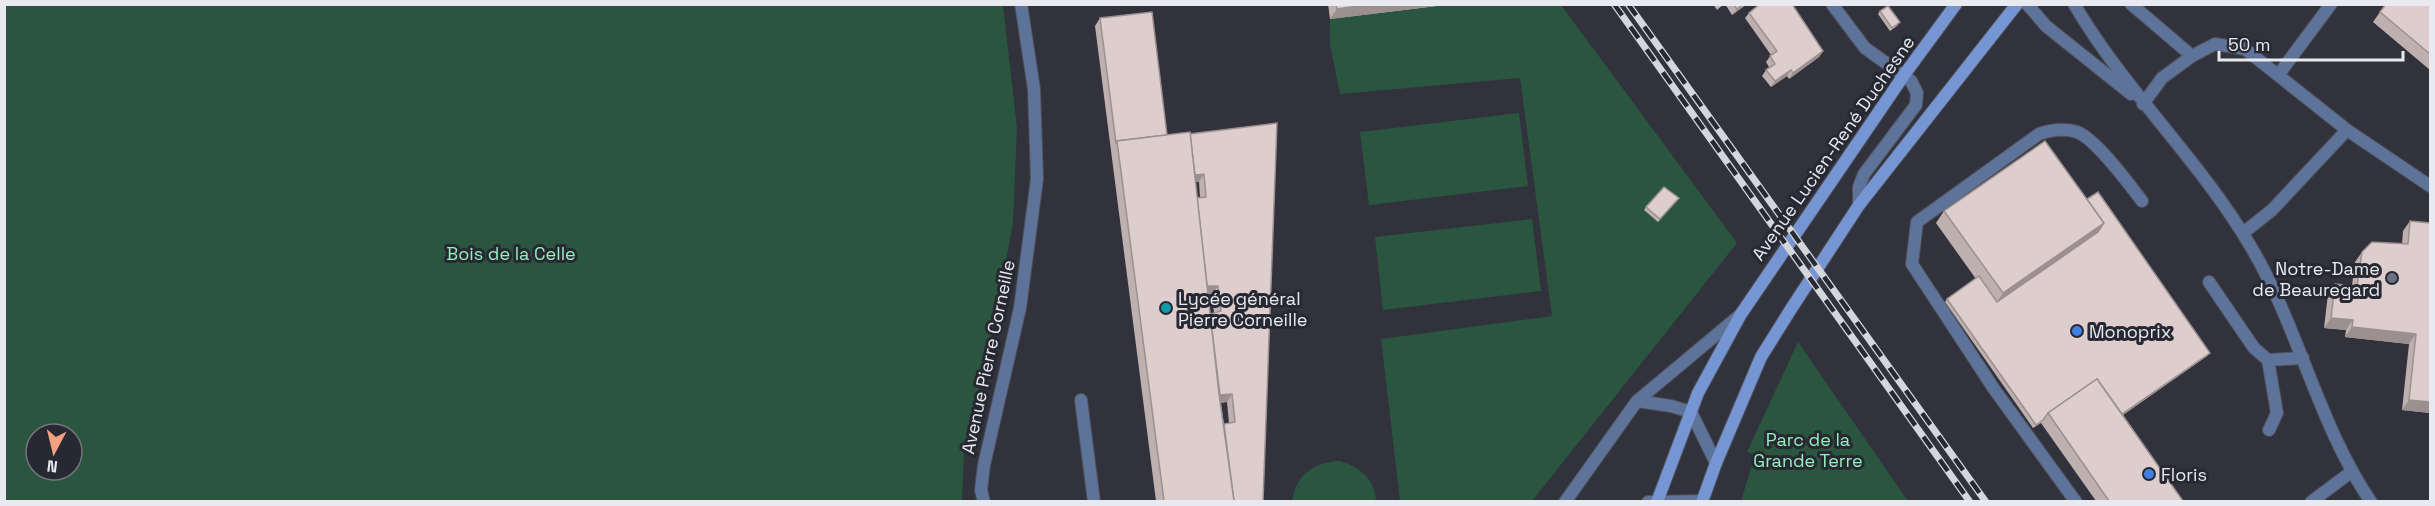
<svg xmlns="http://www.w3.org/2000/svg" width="2435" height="506" font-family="'Space Grotesk',sans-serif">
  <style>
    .green { fill: #2a553f; fill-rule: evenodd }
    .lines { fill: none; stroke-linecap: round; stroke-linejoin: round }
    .service-casing { stroke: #4e4f59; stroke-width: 14 }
    .minor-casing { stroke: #4e4f59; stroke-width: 14 }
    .tertiary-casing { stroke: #4e4f59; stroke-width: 14 }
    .secondary-casing { stroke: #4e4f59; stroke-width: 14 }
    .service { stroke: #5e7399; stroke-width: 12 }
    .minor { stroke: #5e7399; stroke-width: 12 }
    .tertiary { stroke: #5e7399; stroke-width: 12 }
    .secondary { stroke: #7696d3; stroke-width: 12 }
    .rail-casing { stroke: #d5d5dc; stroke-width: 7 }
    .rail { stroke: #272832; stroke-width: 4.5; stroke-dasharray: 14; stroke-linecap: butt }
    .wall { fill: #beb0af; fill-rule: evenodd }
    .shaded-wall { fill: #9b908f }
    .building { fill: #ddcdcc; stroke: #9b908f; stroke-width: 1.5 }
    .worship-dot { fill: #6b7280; stroke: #272832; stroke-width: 2 }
    .culture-dot { fill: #0f9aa8; stroke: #272832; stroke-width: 2 }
    .shop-dot { fill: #3f7fe0; stroke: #272832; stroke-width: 2 }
    .labels { text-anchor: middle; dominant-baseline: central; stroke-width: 6; stroke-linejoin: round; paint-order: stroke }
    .street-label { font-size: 18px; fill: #e9e9f0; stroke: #272832 }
    .park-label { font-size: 18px; fill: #92efbe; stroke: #272832 }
    .poi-label { font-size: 18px; fill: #e9e9f0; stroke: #272832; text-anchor: start }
  </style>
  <rect width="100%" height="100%" fill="#31323c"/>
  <g class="green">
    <path d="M4,5h999l14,123 -4,94 -17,93 -32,138 -2,48h-957zM36,434h36v36h-36z"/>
    <polygon points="1437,5 1561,5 1737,243 1532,501 1400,501 1381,339 1552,316 1520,78 1340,94 1330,44 1330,19"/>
    <polygon points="1519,113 1528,186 1369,205 1360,132"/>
    <polygon points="1532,219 1541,291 1383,310 1375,237"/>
    <polygon points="1798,342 1908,501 1741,501 1755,455 1747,452"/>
    <path d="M1340,461c20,6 35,18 36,40h-84c4,-26 21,-39 48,-40z"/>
  </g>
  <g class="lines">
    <defs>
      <g id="service">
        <polyline points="2209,282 2254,348 2268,360"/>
        <polyline points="1081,400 1094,502"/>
        <polyline points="2269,430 2277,413 2268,360 2303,358"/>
        <path d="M2076,502l-82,-113 -82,-125 5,-42 122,-88c12,-4 25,-6 38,-2 19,7 52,52 65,69"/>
        <polyline points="2311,502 2351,472"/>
      </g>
      <g id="minor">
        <polyline points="1832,4 1865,48 1911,81 1917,93 1916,105 1864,174 1859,187 1859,205"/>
        <polyline points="2027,4 2046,26 2131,94"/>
        <path d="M2074,4c51,87 126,156 177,243 48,81 67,177 120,255"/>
        <polyline points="2131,4 2192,56"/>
        <polyline points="2279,74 2331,4"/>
        <polyline points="2143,104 2162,78 2192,56 2215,44 2245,49 2347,130 2430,186"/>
        <polyline points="2243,233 2272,210 2347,130"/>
        <polyline points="984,502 981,490 984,465 1020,308 1037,179 1034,89 1021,4"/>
      </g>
      <g id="tertiary">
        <polyline points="1637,401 1671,406 1691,412 1716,463"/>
        <polyline points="1565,502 1637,401 1740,315"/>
        <polyline points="1648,502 1702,501"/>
      </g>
      <g id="secondary">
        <polyline points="1657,502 1698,393 1741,314 1904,75 1956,4"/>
        <polyline points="1702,502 1716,463 1761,357 1791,309 1859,205 2017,4"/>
      </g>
    </defs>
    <use href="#service" class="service-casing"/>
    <use href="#minor" class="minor-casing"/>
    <use href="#tertiary" class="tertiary-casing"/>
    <use href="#secondary" class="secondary-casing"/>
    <use href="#service" class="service"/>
    <use href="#minor" class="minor"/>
    <use href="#tertiary" class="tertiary"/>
    <use href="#secondary" class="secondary"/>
    <defs>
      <g id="rail">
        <polyline points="1614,4 1970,502"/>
        <polyline points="1628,4 1986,502"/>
      </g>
    </defs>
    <use href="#rail" class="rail-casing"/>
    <use href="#rail" class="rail"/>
  </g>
  <g class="wall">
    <polygon points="1328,4 1438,4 1437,6 1330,19"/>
    <polygon points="1713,4 1724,4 1717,10"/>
    <polygon points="1725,4 1747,4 1732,15"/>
    <polygon points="2430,4 2430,70 2373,22 2380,12"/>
    <polygon points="1880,11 1900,22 1897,26 1890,31 1878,14"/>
    <polygon points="1749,13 1823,51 1819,57 1789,79 1787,76 1771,87 1762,76 1766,70 1769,67 1766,62 1771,55 1745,18"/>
    <path d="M1100,18l67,117 23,-1 87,-11 -14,378h-107l-61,-475zM1196,182h3l1,16h-3zM1208,294h4l2,19 -4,1zM1227,402l2,21 -5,1 -3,-21z"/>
    <polygon points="2087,199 2207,356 2123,415 2183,501 2096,501 2041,423 2033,428 1945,302 1947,299 1976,279 1936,223 1944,211"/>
    <polygon points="1676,201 1658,222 1644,210 1646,207"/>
    <polygon points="2410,221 2430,223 2430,413 2402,410 2409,344 2345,337 2346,330 2324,328 2328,294 2335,284 2352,286 2355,262 2362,252 2402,244 2403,231"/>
  </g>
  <g class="shaded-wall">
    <polygon points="1371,4 1438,4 1437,6 1330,19 1337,9"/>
    <polygon points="1743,4 1747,4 1732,15 1737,9"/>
    <polygon points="1823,51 1819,57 1789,79 1793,73"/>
    <polygon points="1791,70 1787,76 1771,87 1775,81"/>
    <polygon points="1204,174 1199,182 1187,183 1193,175"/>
    <polygon points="2104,223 2096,235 1995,305 2003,293"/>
    <polygon points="1205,286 1218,286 1212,294 1200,294"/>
    <polygon points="2331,318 2353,320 2346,330 2324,328"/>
    <polygon points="2352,327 2416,334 2409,344 2345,337"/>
    <polygon points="2210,353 2207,356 2113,422 2116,418"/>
    <polygon points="1232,394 1227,402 1212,403 1218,395"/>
    <polygon points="2409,400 2430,402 2430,413 2402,410"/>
  </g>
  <g class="building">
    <polygon points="1336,4 1371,4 1337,9"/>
    <polygon points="1733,4 1743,4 1737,9"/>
    <polygon points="1760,4 1792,4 1823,51 1793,73 1791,70 1775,81 1766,70 1775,64 1770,56 1777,51 1749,13"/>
    <polygon points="2386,4 2430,4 2430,54 2380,12"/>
    <polygon points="1888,6 1900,22 1892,28 1880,11"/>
    <polygon points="1152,12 1167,135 1117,141 1116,143 1100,18"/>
    <polygon points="1277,123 1263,501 1234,501 1224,424 1235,422 1232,394 1220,395 1210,314 1221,311 1218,286 1207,286 1197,198 1206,197 1204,174 1195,175 1190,134"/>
    <polygon points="1190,132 1219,394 1234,501 1164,501 1117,141"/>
    <polygon points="2045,141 2104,223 2003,293 1944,211"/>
    <polygon points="1664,187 1679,198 1660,219 1646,207"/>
    <polygon points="2098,192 2210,353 2122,414 2097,379 2048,413 2043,420 2036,425 1947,299 1979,276 1997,302 2098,232 2104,223 2087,199"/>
    <polygon points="2410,221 2430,223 2430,402 2409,400 2416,334 2352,327 2353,320 2331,318 2335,284 2357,286 2362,252 2372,242 2408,244"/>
    <polygon points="2097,379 2183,501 2109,501 2048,413"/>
  </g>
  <circle class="worship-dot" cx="2392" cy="278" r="6"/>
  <circle class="culture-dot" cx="1166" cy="308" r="6"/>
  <g class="shop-dot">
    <circle cx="2077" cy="331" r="6"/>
    <circle cx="2149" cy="474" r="6"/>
  </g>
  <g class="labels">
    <g class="street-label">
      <text transform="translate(1833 148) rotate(-55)">Avenue Lucien-René Duchesne</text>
      <text transform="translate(988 357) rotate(-78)">Avenue Pierre Corneille</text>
    </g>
    <g class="park-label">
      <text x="511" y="253">Bois de la Celle</text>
      <text x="1808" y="439">Parc de la<tspan x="1808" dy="21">Grande Terre</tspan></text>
    </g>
    <g class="poi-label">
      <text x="2380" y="268" text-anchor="end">Notre-Dame<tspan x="2380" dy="21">de Beauregard</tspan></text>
      <text x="1178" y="298">Lycée général<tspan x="1178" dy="21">Pierre Corneille</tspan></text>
      <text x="2089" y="331">Monoprix</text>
      <text x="2161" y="474">Floris</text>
    </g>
  </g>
  <rect width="2435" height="506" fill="none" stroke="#e9e9f0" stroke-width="12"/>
  <g transform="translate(54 452) rotate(187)"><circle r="28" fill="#272832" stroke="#75757e" stroke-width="1.5"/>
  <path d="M0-4.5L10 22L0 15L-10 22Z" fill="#f39f82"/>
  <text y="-9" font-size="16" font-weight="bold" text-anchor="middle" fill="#e9e9f0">N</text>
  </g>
  <path d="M2219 51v9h184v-9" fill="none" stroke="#e9e9f0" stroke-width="3"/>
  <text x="2228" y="51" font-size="18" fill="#e9e9f0" stroke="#272832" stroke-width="4.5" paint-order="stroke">50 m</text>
</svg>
